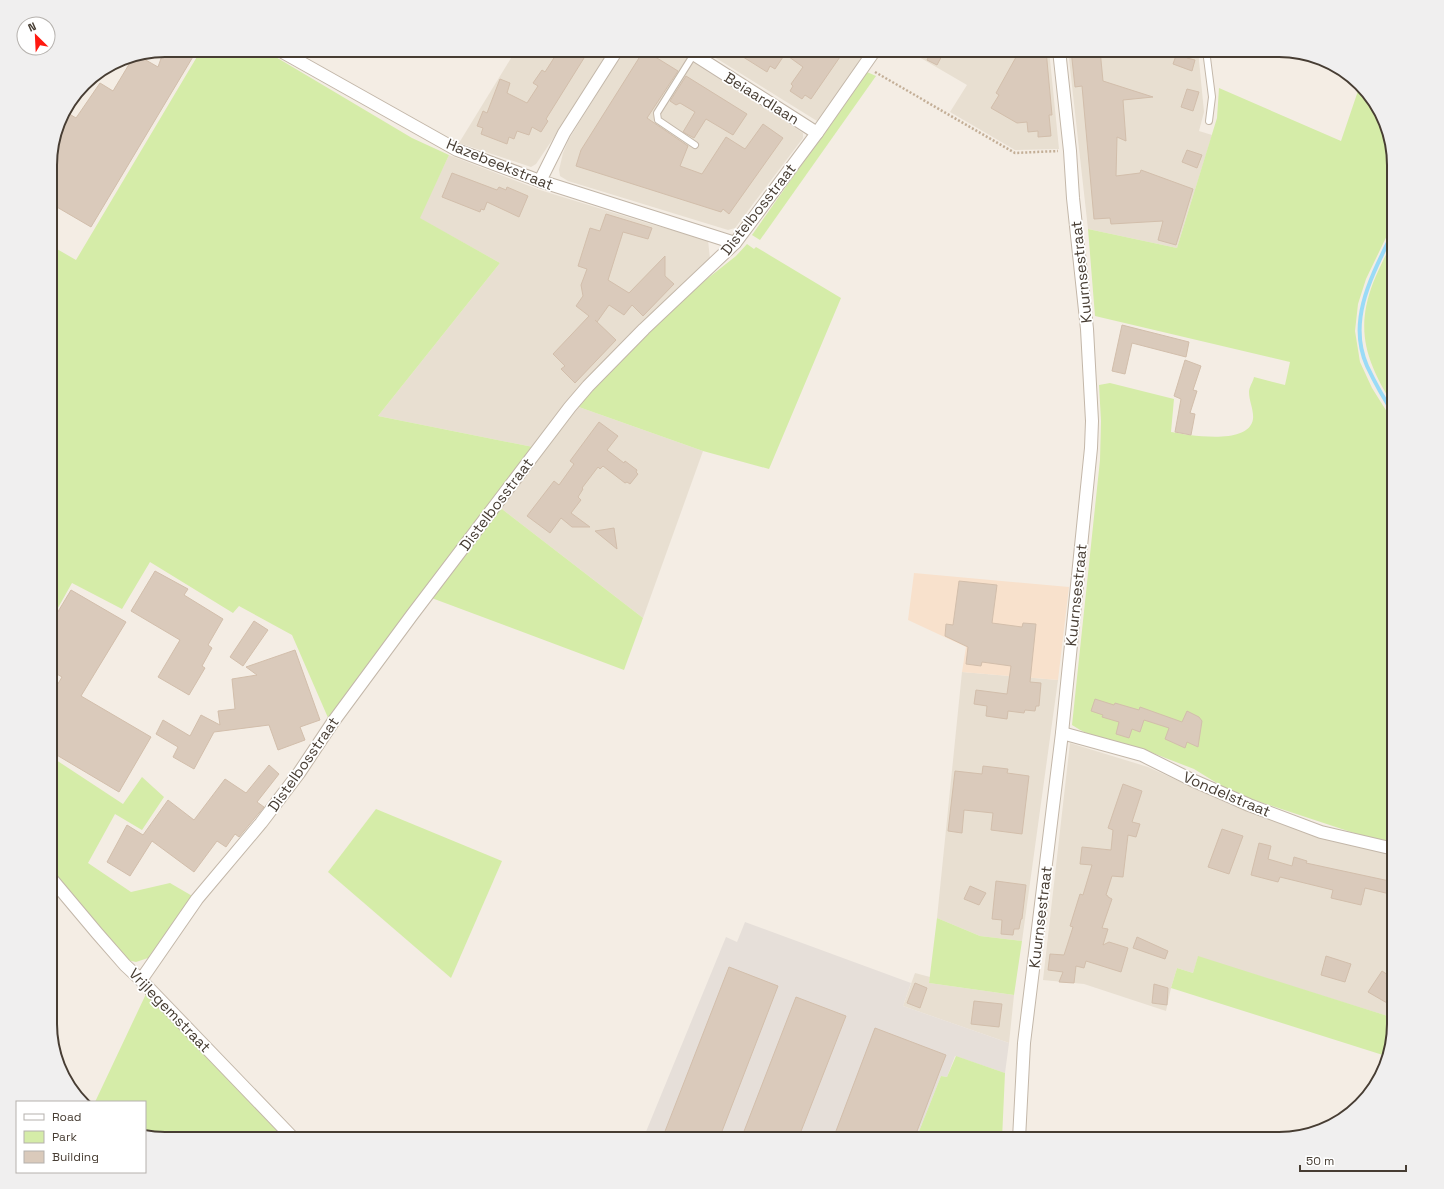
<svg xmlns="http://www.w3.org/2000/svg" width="1444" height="1189" font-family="'Space Grotesk',sans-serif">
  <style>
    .residential { fill: #e8dfd1 }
    .commercial { fill: #f8e1cc }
    .industrial { fill: #e6dfd9 }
    .green { fill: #d5eca8 }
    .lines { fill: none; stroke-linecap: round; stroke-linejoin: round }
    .stream { stroke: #9adbf7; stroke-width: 4 }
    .building { fill: #dacabb; stroke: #d2beab }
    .lane-casing { stroke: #c3b7a9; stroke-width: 8 }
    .street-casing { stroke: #c3b7a9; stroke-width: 14 }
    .path { stroke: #c3ae96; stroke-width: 2.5; stroke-dasharray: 2 2; stroke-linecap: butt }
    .lane { stroke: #fff; stroke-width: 6 }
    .street { stroke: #fff; stroke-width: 12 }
    .labels { text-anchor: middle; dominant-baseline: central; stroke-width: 3.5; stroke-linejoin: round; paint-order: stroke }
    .street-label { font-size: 15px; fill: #473d33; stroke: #fff }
    .rim { fill: none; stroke: #473d33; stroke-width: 2 }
  </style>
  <rect width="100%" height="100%" fill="#f4ede4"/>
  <g class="residential">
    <polygon points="516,50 609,50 577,103 536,164 531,167 459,143"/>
    <polygon points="624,50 674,50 803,133 803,138 735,228 728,230 568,181 560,176 559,170 563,153 569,139"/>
    <polygon points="703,50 869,50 817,121"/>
    <polygon points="907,50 1049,50 1059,149 1015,150 950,112 967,85"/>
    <polygon points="1068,50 1198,50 1204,112 1199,131 1212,135 1177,248 1088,229"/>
    <polygon points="449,155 540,190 647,223 708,240 710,259 533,447 378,416 500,263 419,218"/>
    <polygon points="576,406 703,451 643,618 498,506"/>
    <polygon points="962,672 1058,680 1022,941 980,936 937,918"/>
    <polygon points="1070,743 1148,767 1231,805 1321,836 1394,854 1394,1018 1198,957 1193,973 1177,968 1171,988 1166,1011 1084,984 1043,980"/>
    <polygon points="915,973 930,977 929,983 1014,995 1009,1043 903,1006"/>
  </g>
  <polygon class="commercial" points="914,573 1069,587 1058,680 962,672 966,647 908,620"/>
  <polygon class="industrial" points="745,922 911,983 903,1006 1009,1043 1005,1073 955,1056 947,1077 941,1076 916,1139 643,1139 726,937 737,942"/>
  <g class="green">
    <polygon points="201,50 264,50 412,138 449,155 420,218 500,263 378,416 533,447 329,720 292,635 239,606 233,613 150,562 122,609 72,583 50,622 50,245 76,260"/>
    <polygon points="867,72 876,76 760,240 752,235"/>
    <path d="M1360,85l22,29 12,51v56l-28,58 -8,25 -3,27 5,31 12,26 22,35v419l-31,-6 -130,-43 -39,-24 -57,-22c-22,-3 -46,-9 -65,-22l28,-265 1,-39 -2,-36 11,-2 64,16 -3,33c17,3 78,14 82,-13 1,-9 -4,-18 -4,-27 0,-5 4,-10 5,-15l31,8 5,-23 -195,-46 -7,-87 89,19 40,-130 2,-30 122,53z"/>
    <path d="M1394,238v169c-26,-43 -40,-74 -21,-124 6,-15 14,-30 21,-45z"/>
    <polygon points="747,244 754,249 756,247 841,298 769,469 703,451 576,406 674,305 736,256"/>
    <polygon points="498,506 643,618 624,670 429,597"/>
    <polygon points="50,756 123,804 142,777 164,797 142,830 115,814 88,863 131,892 170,883 194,897 148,958 136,962 127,960 50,870"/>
    <polygon points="376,809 502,861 451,978 328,872"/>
    <polygon points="937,918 980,936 1022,941 1014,995 929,983"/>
    <polygon points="1198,956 1394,1018 1392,1039 1386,1056 1171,988 1177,968 1193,973"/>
    <polygon points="146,994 289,1139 164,1139 145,1136 145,1102 95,1102"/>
    <polygon points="956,1056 1005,1073 1002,1139 916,1139 941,1076 947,1077"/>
  </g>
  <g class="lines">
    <path class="stream" d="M1394,414c-10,-15 -19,-31 -27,-48 -21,-47 7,-94 27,-136"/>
  </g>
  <g class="building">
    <polygon points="164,50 197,50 91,227 50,203 50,157 61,118 66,112 76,118 100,83 113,91 134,56 137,55 158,67"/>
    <polygon points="559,50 589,50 546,119 548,121 541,132 532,127 529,135 517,131 514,139 509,137 507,144 481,134 483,128 477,126 483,111 487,113 500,79 510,83 507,93 527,103 538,86 533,83 542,70 545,72"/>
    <polygon points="644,50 678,71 647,118 688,146 680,166 702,174 726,137 745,149 763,124 783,138 729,214 723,209 721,212 576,166 581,150"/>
    <polygon points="732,50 800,50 810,57 815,51 820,55 824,50 836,50 842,54 811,99 805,95 802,99 790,91 793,86 791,84 803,67 785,54 775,69 770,66 767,72"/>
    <polygon points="932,50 945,50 937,65 927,60"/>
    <polygon points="1020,50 1046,50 1052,115 1049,115 1051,136 1038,137 1038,131 1028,132 1027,122 1017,123 991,108 999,95 996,93"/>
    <polygon points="1071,50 1100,50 1103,81 1153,97 1123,100 1126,141 1117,137 1116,176 1140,173 1141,170 1193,189 1176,245 1158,240 1163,221 1111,224 1110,218 1094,219 1082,86 1075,87"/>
    <polygon points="1178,50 1189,50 1187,58 1195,60 1192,71 1173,64"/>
    <polygon points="686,76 747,114 733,135 706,119 694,138 683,132 695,112 680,103 676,105 670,101"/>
    <polygon points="1187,89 1199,92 1193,111 1181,107"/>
    <polygon points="1187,150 1202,155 1197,168 1182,162"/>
    <polygon points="452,173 497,190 499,187 506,190 507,187 528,196 519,217 487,202 484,210 481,209 480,212 442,197"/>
    <polygon points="606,214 652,228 648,239 623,232 608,280 629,293 665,256 665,276 674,284 643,316 632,305 624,315 609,305 597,322 595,320 616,340 575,383 561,369 565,366 553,354 589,316 576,306 583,296 581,285 587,269 578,266 590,228 600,231"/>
    <polygon points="1122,325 1189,342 1186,357 1132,343 1125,374 1112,371"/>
    <polygon points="1185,360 1201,366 1193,390 1197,391 1190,413 1195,414 1191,435 1175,432 1181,399 1174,396"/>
    <polygon points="599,422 618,436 607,450 624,463 625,461 637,470 636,472 638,474 630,484 627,482 625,483 603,466 600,469 598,467 582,488 583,489 578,497 581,500 571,513 590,527 572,527 561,518 550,533 527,516 554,481 559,485 574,464 570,461"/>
    <polygon points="614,528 617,549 595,531"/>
    <polygon points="155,571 188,589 184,595 223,619 208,645 212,648 202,666 205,668 189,695 158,677 180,640 131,611"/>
    <polygon points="959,581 997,585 992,623 1022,627 1023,623 1036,624 1030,682 1041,683 1039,706 1036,706 1035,711 1025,710 1024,713 1008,711 1007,719 986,716 987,706 974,704 976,690 1007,694 1011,666 982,662 981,666 966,664 968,647 945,636 946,624 953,625"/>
    <polygon points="71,590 126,622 81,696 151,737 119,792 50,751 50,697 62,677 50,670 50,625"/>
    <polygon points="254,621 268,630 243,666 230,657"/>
    <polygon points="295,650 320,720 300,727 305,740 278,750 269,725 214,732 194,769 173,757 178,747 156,734 163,720 190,736 201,715 220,725 218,711 235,709 232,679 257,675 246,667"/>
    <polygon points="1095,699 1114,705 1115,703 1139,710 1140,707 1182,722 1187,711 1199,717 1202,721 1198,747 1187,742 1185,748 1165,739 1169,728 1144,720 1140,732 1132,729 1129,738 1116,734 1119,722 1102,717 1103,715 1091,711"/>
    <polygon points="269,765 279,774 257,802 264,807 239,837 235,834 226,847 217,841 194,872 152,841 130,876 107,862 127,825 143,835 168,800 194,820 225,779 246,793"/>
    <polygon points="983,766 1008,769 1007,773 1029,776 1022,834 991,830 993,813 964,810 962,833 948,831 955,771 982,774"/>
    <polygon points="1123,784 1142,791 1132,822 1140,824 1136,837 1128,835 1123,877 1112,876 1106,895 1108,896 1108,897 1112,899 1102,928 1108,929 1103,945 1109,942 1128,948 1121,972 1086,961 1084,968 1076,966 1074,983 1059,982 1063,972 1048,970 1050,954 1064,955 1073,927 1070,926 1080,894 1083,895 1092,865 1080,864 1082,847 1111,850 1113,830 1108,828"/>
    <polygon points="1222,829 1243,836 1229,874 1208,867"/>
    <polygon points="1259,843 1271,846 1268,859 1292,866 1294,857 1307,861 1306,863 1394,882 1394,895 1365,888 1361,905 1331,898 1333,890 1280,877 1278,882 1251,875"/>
    <polygon points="996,881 1026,885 1022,919 1021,919 1019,929 1014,929 1013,935 1001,934 1002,920 992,919"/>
    <polygon points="970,886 986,893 979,905 964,899"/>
    <polygon points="1137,937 1168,951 1165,959 1133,948"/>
    <polygon points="1326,956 1351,964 1345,982 1321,975"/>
    <polygon points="729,967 778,986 719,1139 662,1139"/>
    <polygon points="1382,971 1394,979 1394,1007 1368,992"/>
    <polygon points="915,983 927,988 920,1008 907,1003"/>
    <polygon points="1154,984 1168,988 1167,1005 1152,1003"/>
    <polygon points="796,997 846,1016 798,1139 741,1139"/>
    <polygon points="974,1001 1002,1004 999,1027 971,1024"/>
    <polygon points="875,1028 946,1055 939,1073 914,1139 833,1139"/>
  </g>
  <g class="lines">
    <defs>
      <g id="lane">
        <polyline points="1206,50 1212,97 1209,121"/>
        <polyline points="694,54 657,113 658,120 695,145"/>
        <polyline points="73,99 102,71 115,62"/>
      </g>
      <g id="street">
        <polyline points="279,50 457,150 540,181 735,243"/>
        <polyline points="687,50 817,133"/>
        <polyline points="540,181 564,133 617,50"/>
        <polyline points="1062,733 1142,755 1192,780 1249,805 1321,832 1394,849"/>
        <polyline points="50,877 97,933 125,965 141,980 294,1139"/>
        <polyline points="141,980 197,899 261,823 299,773 333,722 412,615 570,407 588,386 644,329 735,243 817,133 875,50"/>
        <polyline points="1019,1139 1024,1043 1062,733 1091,448 1092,421 1087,329 1073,198 1070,151 1059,50"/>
      </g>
    </defs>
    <use href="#lane" class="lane-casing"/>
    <use href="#street" class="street-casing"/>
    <polyline class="path" points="875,72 1015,153 1058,151"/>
    <use href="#lane" class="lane"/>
    <use href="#street" class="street"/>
  </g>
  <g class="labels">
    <g class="street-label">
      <text transform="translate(762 98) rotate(32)">Beiaardlaan</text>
      <text transform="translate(500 164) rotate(22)">Hazebeekstraat</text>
      <text transform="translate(758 209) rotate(-52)">Distelbosstraat</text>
      <text transform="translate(1081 272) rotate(-96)">Kuurnsestraat</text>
      <text transform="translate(496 504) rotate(-53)">Distelbosstraat</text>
      <text transform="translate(1076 595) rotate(-84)">Kuurnsestraat</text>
      <text transform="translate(303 764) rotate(-55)">Distelbosstraat</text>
      <text transform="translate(1227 794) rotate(23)">Vondelstraat</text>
      <text transform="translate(1040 917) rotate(-83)">Kuurnsestraat</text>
      <text transform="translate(170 1010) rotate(46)">Vrijlegemstraat</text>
    </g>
  </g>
  <path d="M0 0H1444V1189H0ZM165 57H1279A108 108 0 0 1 1387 165V1024A108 108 0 0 1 1279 1132H165A108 108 0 0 1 57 1024V165A108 108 0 0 1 165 57Z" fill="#f0efef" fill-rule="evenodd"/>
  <path class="rim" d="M165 57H1279A108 108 0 0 1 1387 165V1024A108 108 0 0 1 1279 1132H165A108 108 0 0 1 57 1024V165A108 108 0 0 1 165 57Z"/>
  <rect x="16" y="1101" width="130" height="72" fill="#ffffff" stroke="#b5b1ad"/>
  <rect x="24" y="1114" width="20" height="6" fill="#ffffff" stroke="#b5b1ad"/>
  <text x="52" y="1121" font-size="12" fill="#473d33">Road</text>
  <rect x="24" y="1131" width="20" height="12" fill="#d5eca8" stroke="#b5b1ad"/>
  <text x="52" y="1141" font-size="12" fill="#473d33">Park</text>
  <rect x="24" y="1151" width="20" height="12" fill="#dacabb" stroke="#b5b1ad"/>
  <text x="52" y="1161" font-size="12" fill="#473d33">Building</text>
  <g transform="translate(36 36) rotate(336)"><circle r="19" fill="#ffffff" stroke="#b5b1ad"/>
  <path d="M0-3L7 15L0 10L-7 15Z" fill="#ff1910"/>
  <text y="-6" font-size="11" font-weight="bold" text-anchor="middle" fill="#473d33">N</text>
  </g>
  <path d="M1300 1165v6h106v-6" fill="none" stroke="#473d33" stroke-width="2"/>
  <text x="1306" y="1165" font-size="12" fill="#473d33" stroke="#ffffff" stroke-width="3" paint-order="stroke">50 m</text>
</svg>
